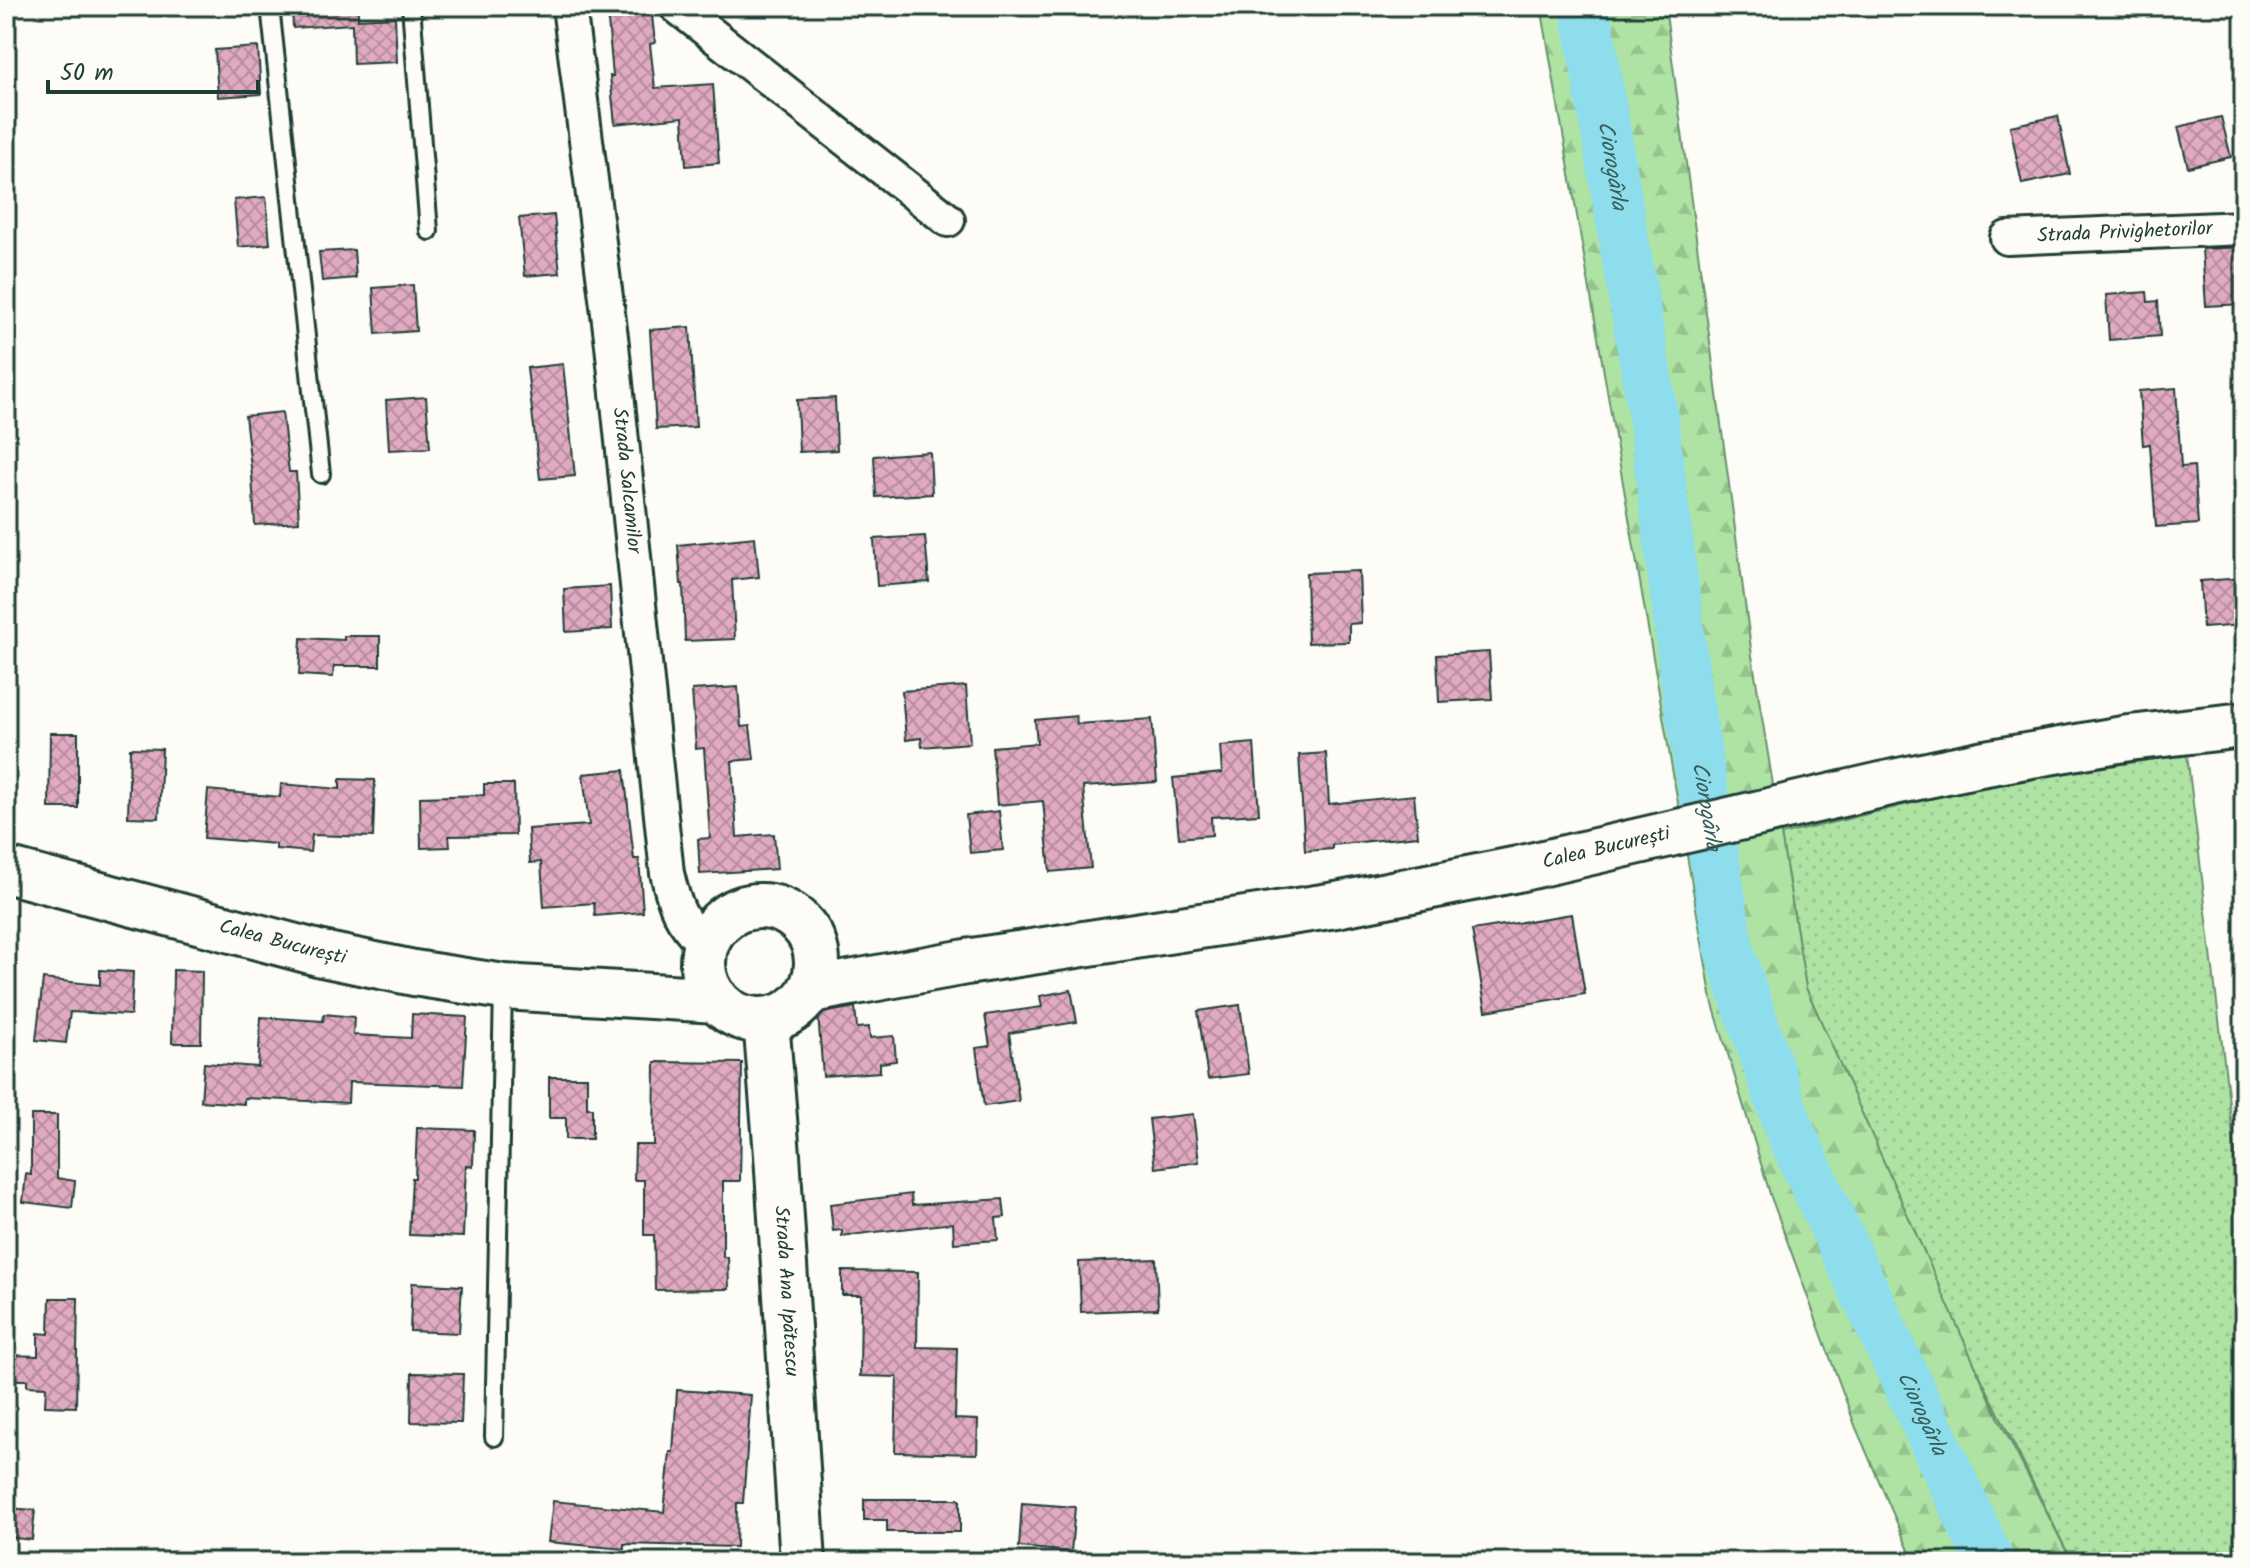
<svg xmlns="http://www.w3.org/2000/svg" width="2250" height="1568" font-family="Kalam,sans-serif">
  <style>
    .grass { fill: url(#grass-dots); stroke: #67906c; stroke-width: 2 }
    .forest { fill: url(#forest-firs); stroke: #67906c; stroke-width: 2 }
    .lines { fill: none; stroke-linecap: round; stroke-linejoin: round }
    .river { stroke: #8eddec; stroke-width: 50 }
    .building { fill: url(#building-cross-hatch); stroke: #1f3d34; stroke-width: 2 }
    .lane-casing { stroke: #1f3d34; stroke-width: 22 }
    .street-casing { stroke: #1f3d34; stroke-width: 38 }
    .secondary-casing { stroke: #1f3d34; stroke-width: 50 }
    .lane { stroke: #fdfcf7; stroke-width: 16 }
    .street { stroke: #fdfcf7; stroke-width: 32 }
    .secondary { stroke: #fdfcf7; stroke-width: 44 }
    .labels { text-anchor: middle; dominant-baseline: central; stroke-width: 6; stroke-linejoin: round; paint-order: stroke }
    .street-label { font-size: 20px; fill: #1f3d34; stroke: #fdfcf7 }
    .water-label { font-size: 22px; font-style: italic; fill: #355d59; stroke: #fdfcf7 }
  </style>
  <defs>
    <pattern id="grass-dots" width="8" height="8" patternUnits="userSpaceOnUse" patternTransform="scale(2)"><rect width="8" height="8" fill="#afe3a4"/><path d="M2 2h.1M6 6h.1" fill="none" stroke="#96c48e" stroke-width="1.8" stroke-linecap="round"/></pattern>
    <pattern id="forest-firs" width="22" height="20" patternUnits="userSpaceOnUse" patternTransform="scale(2)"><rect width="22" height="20" fill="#afe3a4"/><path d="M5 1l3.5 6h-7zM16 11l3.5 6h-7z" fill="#96c48e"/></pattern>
    <pattern id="building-cross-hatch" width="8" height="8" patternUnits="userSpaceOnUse" patternTransform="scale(2)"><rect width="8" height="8" fill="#e1aac1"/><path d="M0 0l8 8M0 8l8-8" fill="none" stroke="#b68c9e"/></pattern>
  </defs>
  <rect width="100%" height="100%" fill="#fdfcf7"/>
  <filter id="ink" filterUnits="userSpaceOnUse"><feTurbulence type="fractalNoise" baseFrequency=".0125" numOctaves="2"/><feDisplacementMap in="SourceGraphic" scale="16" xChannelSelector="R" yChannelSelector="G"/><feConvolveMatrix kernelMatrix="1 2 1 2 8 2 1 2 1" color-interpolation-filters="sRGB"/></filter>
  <g filter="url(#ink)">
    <polygon class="grass" points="2187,754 2244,1227 2244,1562 2072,1562 1967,1349 1806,988 1781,835 1987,785"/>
    <polygon class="forest" points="1541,6 1665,6 1752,656 1806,988 1999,1419 2072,1562 1914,1562 1856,1428 1771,1197 1712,1001"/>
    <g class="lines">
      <path class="river" id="s1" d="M1585,6l68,409 34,278 43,261 60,177 200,431"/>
    </g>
    <g class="building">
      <polygon points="292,6 358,6 358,19 395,17 397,62 353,64 352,24 293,28"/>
      <polygon points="651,6 655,43 650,44 655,88 713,84 719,163 686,166 683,117 615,124 610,76 613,76 607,10"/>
      <polygon points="258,47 261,94 218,97 215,50"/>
      <polygon points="2058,116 2070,174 2022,184 2010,126"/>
      <polygon points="2221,117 2231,157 2188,167 2178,127"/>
      <polygon points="266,197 270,244 238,247 234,200"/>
      <polygon points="554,215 560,273 525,276 519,218"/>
      <polygon points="2244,247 2244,304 2206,306 2202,249"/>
      <polygon points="354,250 356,278 322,281 319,252"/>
      <polygon points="413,285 416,331 376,334 373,288"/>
      <polygon points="2147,292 2148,302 2158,301 2160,336 2109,340 2106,295"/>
      <polygon points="690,327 696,427 656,429 650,330"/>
      <polygon points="563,364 575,476 540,479 527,368"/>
      <polygon points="2176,388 2181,467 2194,466 2198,524 2156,527 2150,444 2143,445 2139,391"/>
      <polygon points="426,397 430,448 389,450 386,400"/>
      <polygon points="835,398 837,450 799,452 797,400"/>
      <polygon points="282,412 289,472 296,472 299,522 255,525 252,476 245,416"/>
      <polygon points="930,452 932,494 876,497 874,456"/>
      <polygon points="925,536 929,582 877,586 874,539"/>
      <polygon points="755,537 759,577 732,580 735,639 685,641 683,584 681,584 678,545"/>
      <polygon points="1359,571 1361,623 1349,624 1349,642 1308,643 1306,573"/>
      <polygon points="2244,578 2244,625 2203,628 2200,581"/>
      <polygon points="610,586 612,629 566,632 564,589"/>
      <polygon points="344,636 380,636 380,666 334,666 333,677 299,675 301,638 344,640"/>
      <polygon points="1489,652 1492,699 1439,702 1437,655"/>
      <polygon points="966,686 970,743 922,747 921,738 906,740 902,691"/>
      <polygon points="738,687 741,727 750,726 754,759 732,761 737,837 774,834 777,869 700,874 698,839 710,838 704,748 696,749 692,690"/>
      <polygon points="1076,716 1077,724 1152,719 1157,782 1083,787 1091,868 1050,872 1043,801 997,805 992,747 1037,743 1035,720"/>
      <polygon points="50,733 78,733 78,808 49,808"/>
      <polygon points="1254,743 1259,814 1211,817 1212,835 1179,838 1173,778 1222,773 1220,746"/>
      <polygon points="130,748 162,749 159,818 128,817"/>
      <polygon points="1326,753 1329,804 1414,795 1418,836 1332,845 1332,849 1305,851 1299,755"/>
      <polygon points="624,770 634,859 639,859 643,912 595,916 594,903 544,907 541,862 530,863 528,829 589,825 583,774"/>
      <polygon points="340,779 375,780 373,837 312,835 310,852 276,849 276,844 204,838 208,790 280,797 281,784 340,789"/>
      <polygon points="484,784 514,784 515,835 449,836 450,847 421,848 420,797 484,795"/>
      <polygon points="999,811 1003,850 970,853 966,815"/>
      <polygon points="1572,914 1585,994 1486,1011 1472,930"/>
      <polygon points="100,970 133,972 131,1015 70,1012 66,1043 36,1040 43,979 100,985"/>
      <polygon points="173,970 202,971 201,1043 172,1043"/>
      <polygon points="1071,990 1077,1022 1009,1033 1019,1101 984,1106 976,1048 990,1046 985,1015 1042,1007 1040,996"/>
      <polygon points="1240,1005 1249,1074 1208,1079 1198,1011"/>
      <polygon points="855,1007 857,1028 869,1027 870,1038 894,1036 896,1061 880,1063 880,1072 823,1076 818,1014"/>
      <polygon points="324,1014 354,1017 353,1035 411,1038 412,1014 467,1017 463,1086 349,1082 348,1103 244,1098 244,1104 201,1101 204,1063 258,1067 261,1017 323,1021"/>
      <polygon points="655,1062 742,1063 740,1181 723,1181 723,1257 728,1257 729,1289 655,1290 654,1235 644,1235 644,1180 634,1180 635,1145 654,1145"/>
      <polygon points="549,1077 587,1077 587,1108 592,1108 592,1139 566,1139 566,1118 549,1118"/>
      <polygon points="1193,1114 1199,1162 1155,1168 1149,1119"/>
      <polygon points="31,1115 57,1115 57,1178 75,1181 72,1208 23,1202 26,1174 31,1175"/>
      <polygon points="417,1128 474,1130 473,1166 466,1165 463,1237 409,1235 412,1178 415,1178"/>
      <polygon points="911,1194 912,1205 1003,1199 1005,1217 996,1218 998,1240 954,1243 953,1223 842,1236 842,1230 833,1231 830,1204"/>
      <polygon points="1156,1259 1158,1309 1081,1312 1079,1262"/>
      <polygon points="842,1271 918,1272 917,1347 957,1348 955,1419 978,1420 977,1454 895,1452 897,1377 860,1376 861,1295 842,1295"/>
      <polygon points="412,1283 462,1286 459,1333 410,1331"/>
      <polygon points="50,1298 78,1298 76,1407 45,1406 46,1387 27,1386 27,1380 12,1380 13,1355 38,1356 38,1333 49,1334"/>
      <polygon points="412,1373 463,1374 461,1423 411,1422"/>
      <polygon points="677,1390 751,1395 743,1503 737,1503 736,1547 624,1544 624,1549 548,1542 553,1501 664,1512 670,1452 673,1452"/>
      <polygon points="864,1499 960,1499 960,1532 887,1532 887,1520 864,1520"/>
      <polygon points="1022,1503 1075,1507 1071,1552 1019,1547"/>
      <polygon points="6,1508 35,1510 32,1540 6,1537"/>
    </g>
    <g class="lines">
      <defs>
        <g id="lane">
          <polyline points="270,6 321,474"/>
          <polyline points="411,6 429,231"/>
          <polyline points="494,1437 503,988"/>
        </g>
        <g id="street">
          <path id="s2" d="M569,6l43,339 55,528c8,35 13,47 38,73"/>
          <polyline points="676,6 948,220"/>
          <path id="s3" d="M2007,238l237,-10"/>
        </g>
        <g id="secondary">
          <path id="s4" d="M6,870l316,84 92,19 90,14 213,13"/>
          <circle cx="760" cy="963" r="57"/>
          <path id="s5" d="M811,990l155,-28 370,-57 182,-36 376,-87 86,-18 149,-26 115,-13"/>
          <path id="s6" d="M766,1020l11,135 26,407"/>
        </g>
      </defs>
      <use href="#lane" class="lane-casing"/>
      <use href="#street" class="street-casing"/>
      <use href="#secondary" class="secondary-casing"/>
      <use href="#lane" class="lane"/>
      <use href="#street" class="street"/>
      <use href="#secondary" class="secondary"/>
    </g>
  </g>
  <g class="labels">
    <g class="street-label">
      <text stroke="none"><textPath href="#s3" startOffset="118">Strada Privighetorilor</textPath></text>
      <text stroke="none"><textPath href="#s2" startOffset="478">Strada Salcamilor</textPath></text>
      <text stroke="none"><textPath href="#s5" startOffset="808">Calea București</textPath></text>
      <text stroke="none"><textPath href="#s4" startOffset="286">Calea București</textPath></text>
      <text stroke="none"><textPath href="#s6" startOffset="272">Strada Ana Ipătescu</textPath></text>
    </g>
    <g class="water-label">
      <text stroke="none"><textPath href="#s1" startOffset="162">Ciorogârla</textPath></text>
      <text stroke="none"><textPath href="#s1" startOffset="810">Ciorogârla</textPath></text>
      <text stroke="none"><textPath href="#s1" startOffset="1458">Ciorogârla</textPath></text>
    </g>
  </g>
  <rect width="2250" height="1568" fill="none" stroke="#fdfcf7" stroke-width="32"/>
  <rect x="16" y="16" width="2218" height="1536" fill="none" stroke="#1f3d34" stroke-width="3" filter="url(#ink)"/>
  <path d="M48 80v12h210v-12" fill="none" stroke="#1f3d34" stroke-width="4"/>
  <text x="60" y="80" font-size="24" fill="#1f3d34" stroke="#fdfcf7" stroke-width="6" paint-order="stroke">50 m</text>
</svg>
